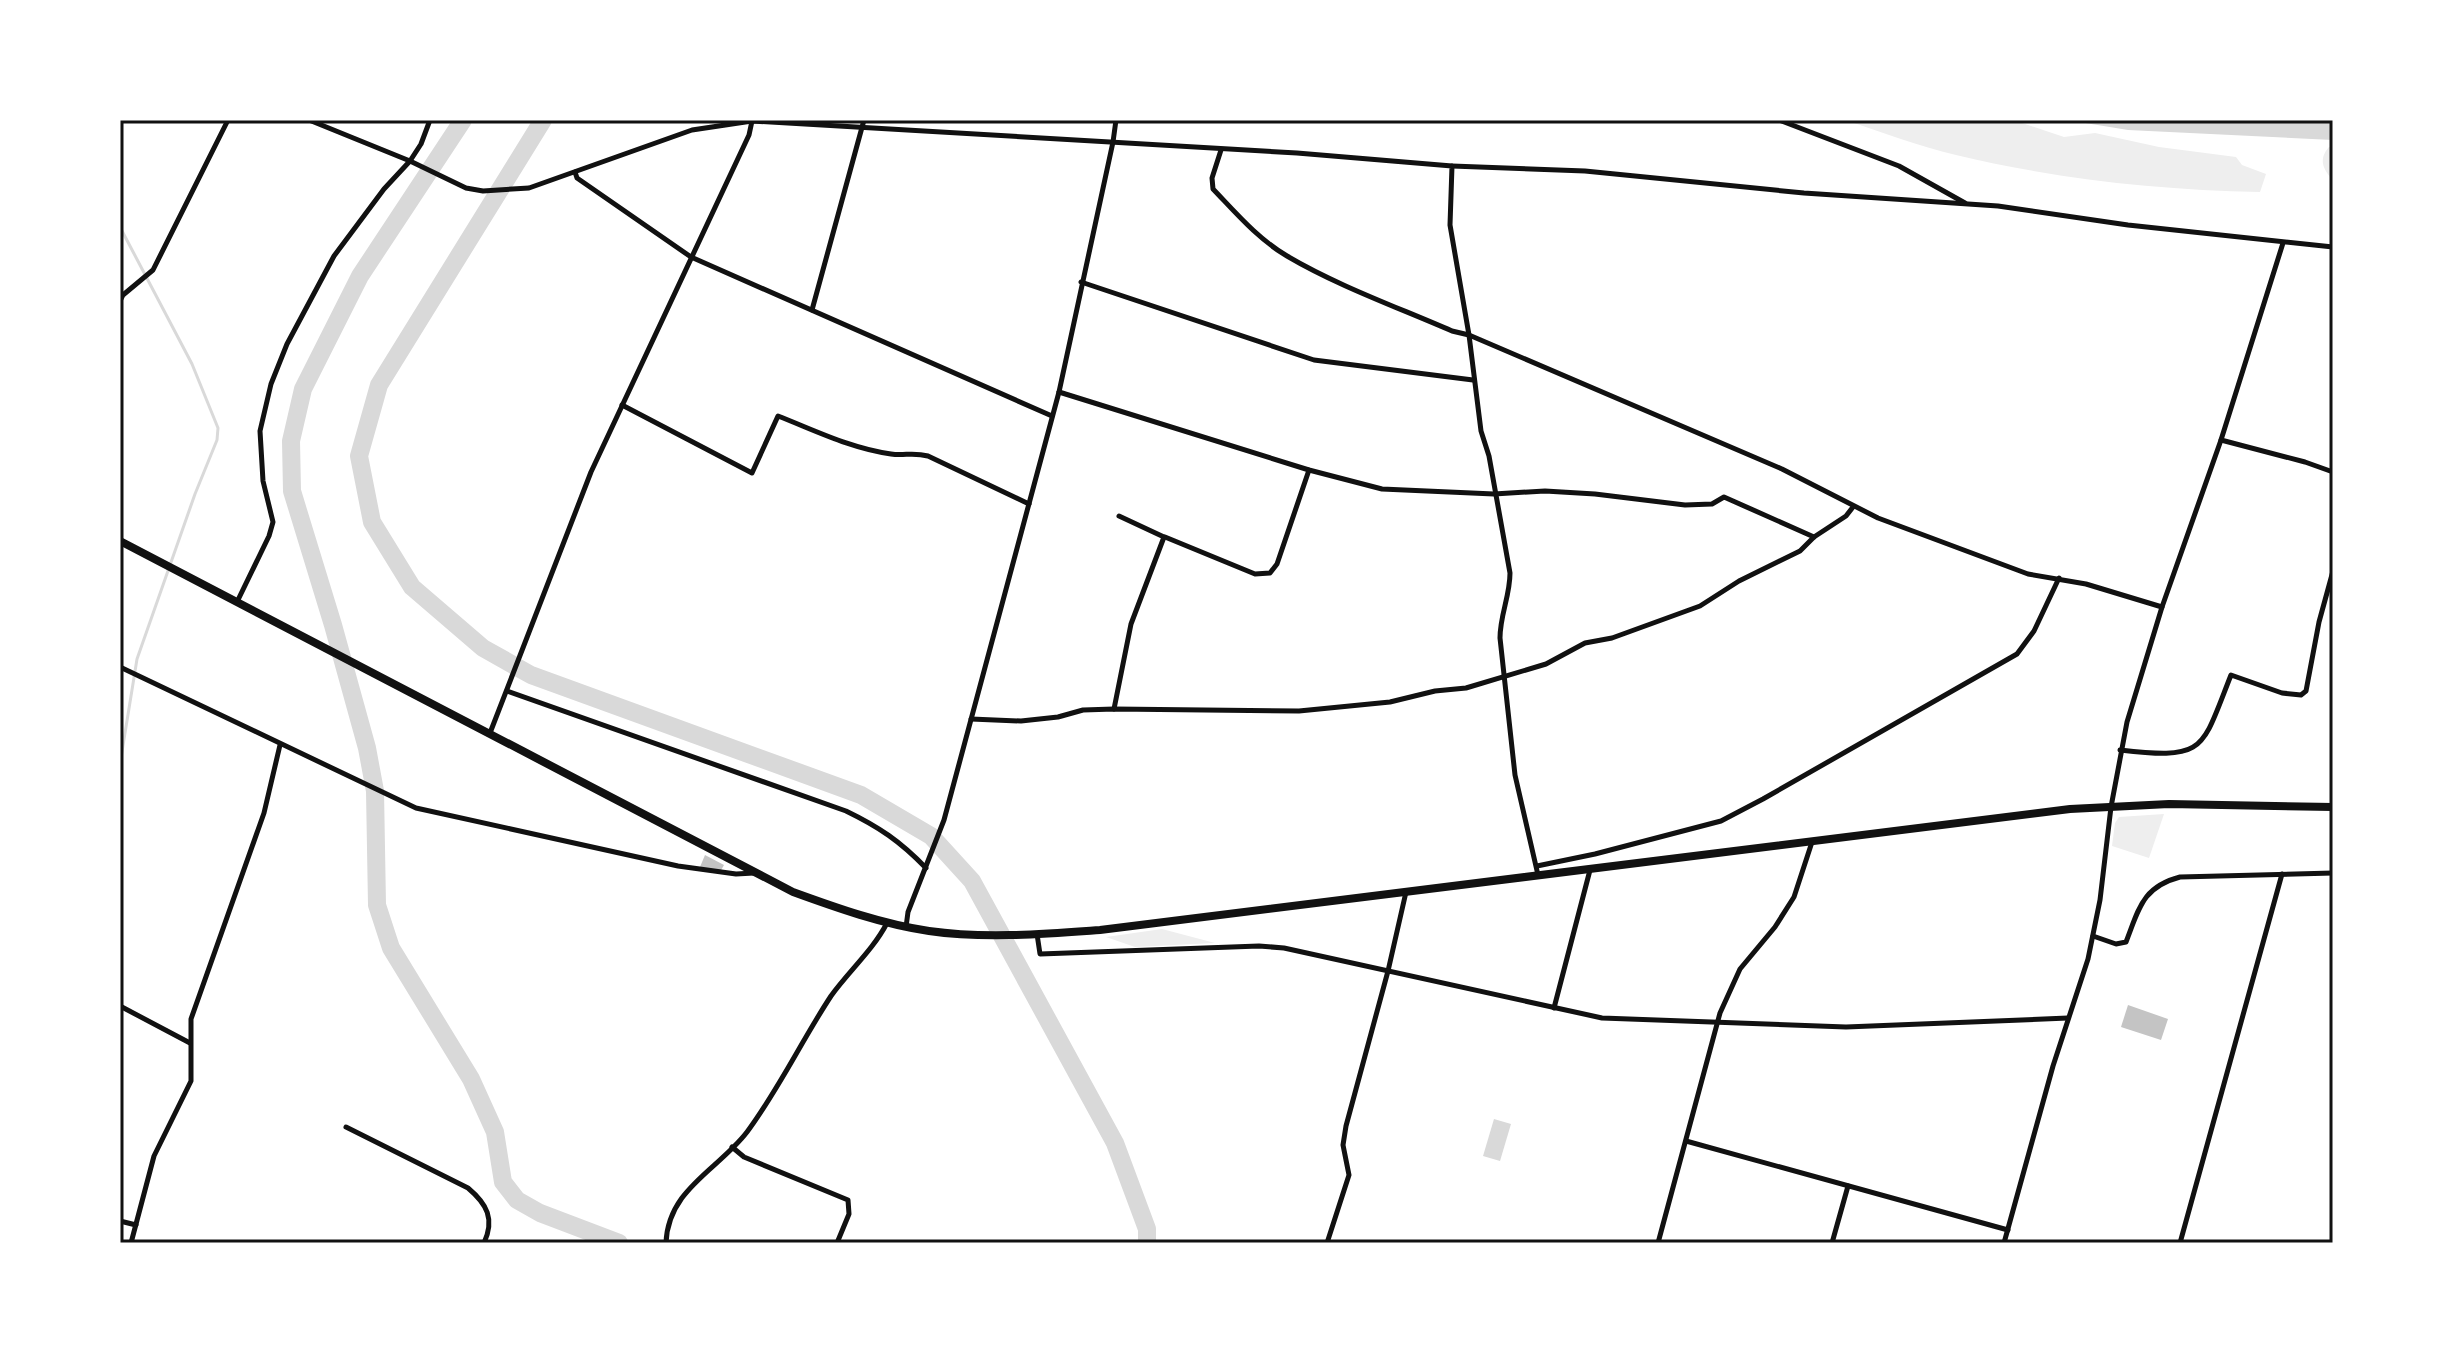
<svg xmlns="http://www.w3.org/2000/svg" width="2453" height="1363" font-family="'Public Sans',sans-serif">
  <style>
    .green { fill: #eee }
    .water { fill: #d9d9d9 }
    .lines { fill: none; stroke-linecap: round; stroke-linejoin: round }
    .stream { stroke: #d9d9d9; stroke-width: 3 }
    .river { stroke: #d9d9d9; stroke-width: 18 }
    .building { fill: #c4c4c4 }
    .minor { stroke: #111; stroke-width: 5 }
    .primary { stroke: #111; stroke-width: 8 }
    .neatline { fill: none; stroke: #111; stroke-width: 3 }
  </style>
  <rect width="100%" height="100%" fill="#fff"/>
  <g class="green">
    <path d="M1845,120l174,2 45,15 31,-4 64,14 77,10 6,8 24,9 -6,18c-103,-2 -204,-13 -304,-37 -37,-9 -75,-23 -111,-35z"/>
    <path d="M2329,147h4v33c-10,-10 -15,-21 -4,-33z"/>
    <polygon points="2164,814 2149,858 2112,846 2115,823 2119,817"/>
    <polygon points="1162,929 1215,943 1135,947 1106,937"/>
  </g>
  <g class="water">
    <polygon points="2067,120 2333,120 2333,140 2128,130"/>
    <polygon points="1494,1119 1511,1124 1500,1161 1483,1156"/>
  </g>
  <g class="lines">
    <polyline class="stream" points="120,227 192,364 218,428 217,440 195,494 137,659 120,764"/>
    <g class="river">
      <polyline points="463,120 360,276 303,389 291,441 292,491 333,625 367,748 375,791 377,905 391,948 471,1079 495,1132 503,1182 517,1200 540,1213 619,1243"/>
      <polyline points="543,120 379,385 359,456 372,522 412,587 483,648 531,675 861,795 931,836 972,881 1115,1143 1147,1229 1147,1243"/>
    </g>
  </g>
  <g class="building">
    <polygon points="705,855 724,865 720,872 700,867"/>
    <polygon points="2128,1005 2168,1019 2161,1040 2121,1027"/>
  </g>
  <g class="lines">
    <g class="minor">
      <path d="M309,120l101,41 56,27 17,3 46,-3 163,-58 60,-9 545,32 155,13 -2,59 19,110 12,96 8,25 21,117c0,23 -10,42 -10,65l15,137 23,100"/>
      <polyline points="1779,120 1899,166 1965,203"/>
      <path d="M1221,150l-9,28 1,11c23,24 45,50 74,67 51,30 110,51 165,75l17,4 313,134 96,49 150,56 58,10 76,23"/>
      <polyline points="1452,166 1585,171 1804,193 1998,206 2128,225 2333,247"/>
      <polyline points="575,172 577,178 691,257 1052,416"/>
      <polyline points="1081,282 1314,360 1473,380"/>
      <polyline points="120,301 123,295 153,270 228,120"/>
      <polyline points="812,310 864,120"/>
      <polyline points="1059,392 1309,470 1382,489 1494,494 1545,491 1595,494 1685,505 1712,504 1724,497 1814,537"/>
      <path d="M622,405l130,68 26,-57c36,14 74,33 113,38 13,2 22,-2 37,2l101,48"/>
      <polyline points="2221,440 2305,462 2333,472"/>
      <polyline points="1165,537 1255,574 1270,573 1277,564 1309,470"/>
      <polyline points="237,602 269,536 273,522 263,481 260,431 271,384 287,344 334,256 384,189 410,161 421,144 430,120"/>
      <polyline points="120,667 416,808 678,866 736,874 754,873"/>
      <path d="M507,691l339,120c33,16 54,30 80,57"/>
      <polyline points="1114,709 1131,624 1164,537 1119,516"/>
      <polyline points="971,719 1021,721 1058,717 1083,710 1114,709 1299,711 1390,702 1435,691 1466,688 1546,664 1585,643 1612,638 1700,606 1739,581 1800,551 1814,537 1846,516 1853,507"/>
      <polyline points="490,733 591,472 749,135 752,121"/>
      <path d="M2120,750c86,10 81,1 111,-75l51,18 19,2 5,-4 13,-69 14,-51"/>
      <polyline points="1537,866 1595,854 1721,821 1763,799 2017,654 2034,631 2059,578"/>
      <polyline points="906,927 908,912 944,820 1059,392 1113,142 1116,120"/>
      <polyline points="1037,934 1040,954 1259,946 1284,948 1602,1018 1846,1027 2068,1018"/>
      <path d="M2093,936l23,8 10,-2c13,-33 16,-55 54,-65l153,-4"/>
      <polyline points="120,1006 190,1043"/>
      <polyline points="1554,1008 1590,870"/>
      <path d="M346,1127l122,61c19,16 27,31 16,55"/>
      <polyline points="1686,1141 2008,1230"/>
      <polyline points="732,1147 744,1157 848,1200 849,1214 837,1243"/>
      <polyline points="120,1221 136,1225"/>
      <polyline points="131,1243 154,1156 191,1081 191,1019 264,813 280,745"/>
      <path d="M666,1243c2,-54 52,-73 81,-111 32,-43 55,-92 84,-136 18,-25 42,-46 56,-73"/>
      <polyline points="1327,1243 1349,1175 1343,1145 1346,1126 1388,971 1406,892"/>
      <polyline points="1658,1243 1720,1013 1740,969 1775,927 1794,897 1812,842"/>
      <polyline points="1832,1243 1848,1186"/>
      <polyline points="2004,1243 2053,1066 2088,959 2100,900 2111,807 2127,722 2162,607 2221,440 2283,243"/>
      <polyline points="2180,1243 2282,874"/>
    </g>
    <path class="primary" d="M120,541l673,351c44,16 89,32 136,39 56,8 115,3 171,-1l970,-121 99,-5 164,3"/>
  </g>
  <rect width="2453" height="1363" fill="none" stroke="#ffffff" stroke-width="244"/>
  <rect x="122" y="122" width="2209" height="1119" class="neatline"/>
</svg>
